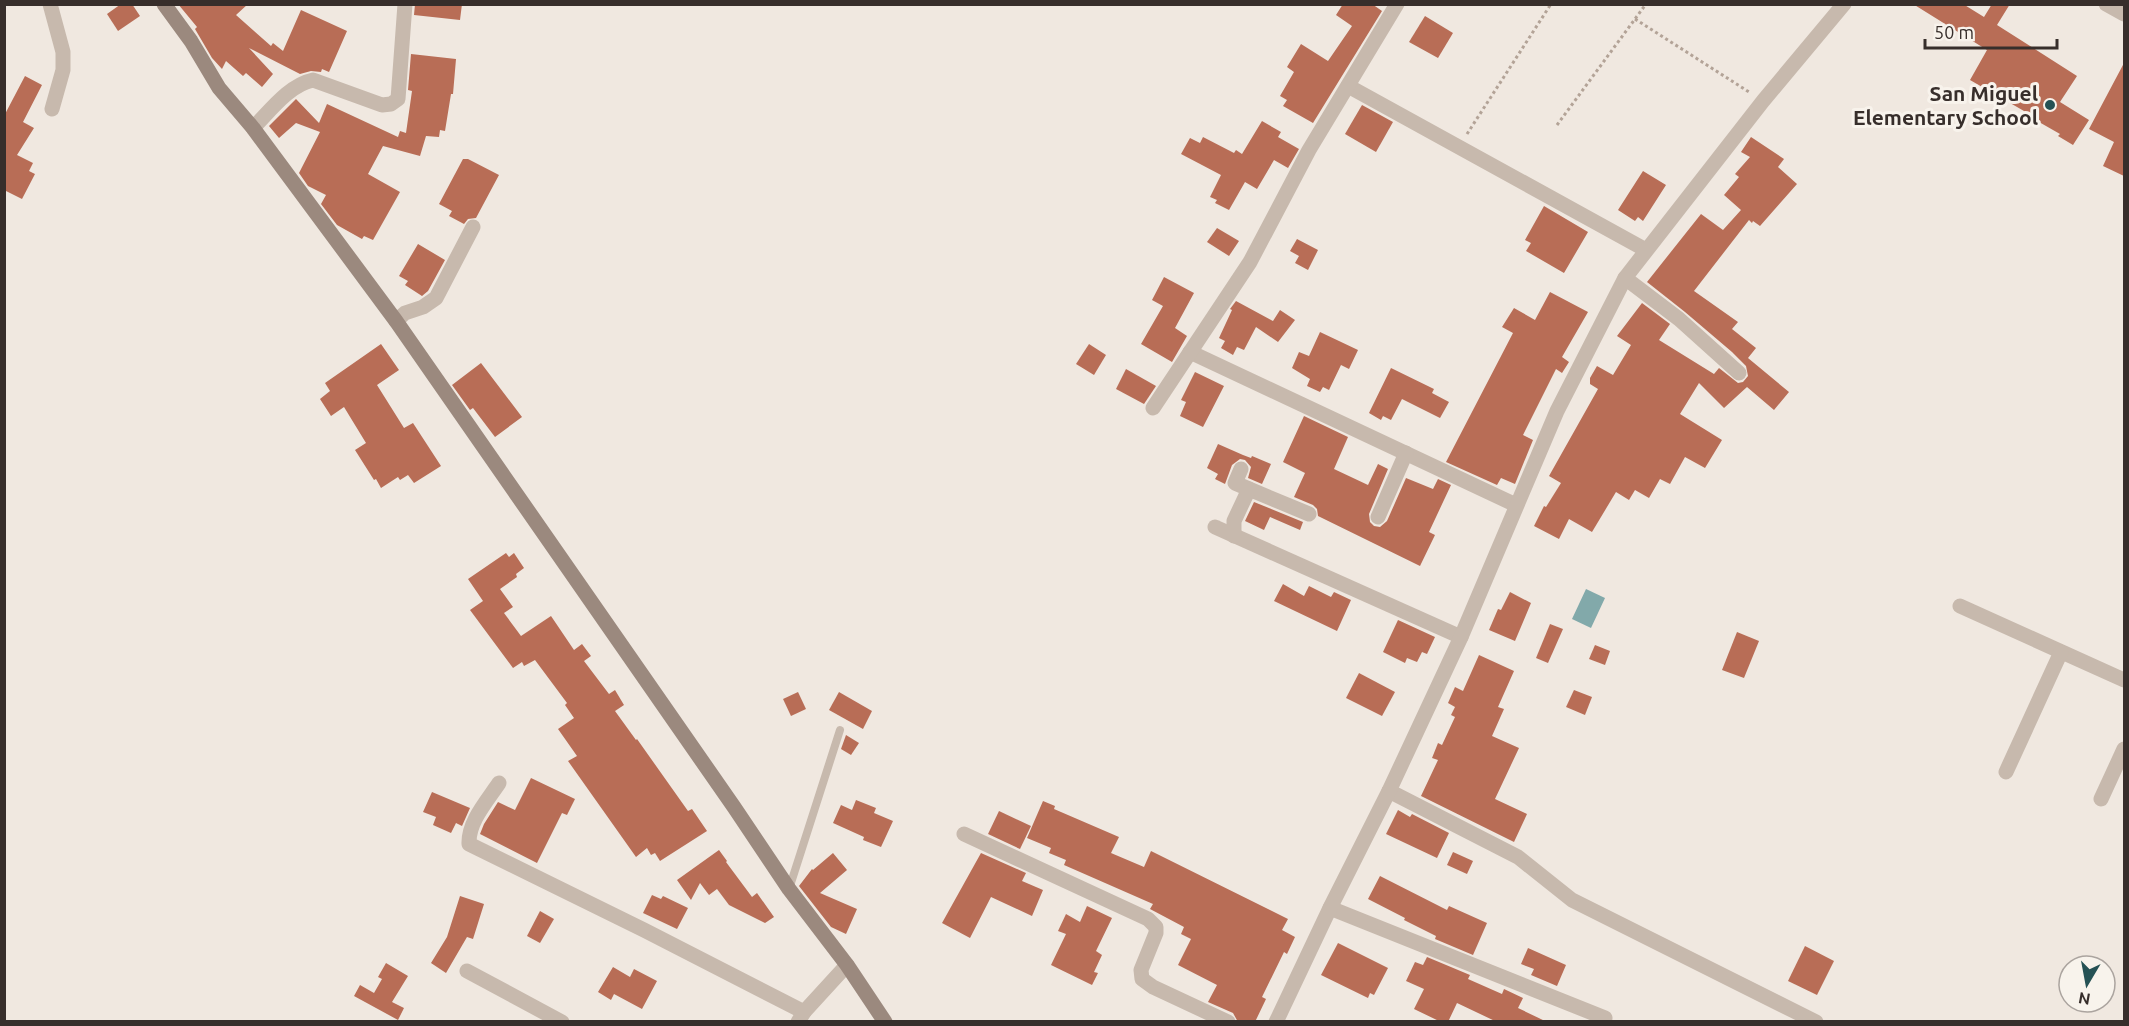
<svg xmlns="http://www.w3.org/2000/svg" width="2129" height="1026" font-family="Ubuntu,sans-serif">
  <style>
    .water { fill: #82a9aa }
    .building { fill: #b86d56 }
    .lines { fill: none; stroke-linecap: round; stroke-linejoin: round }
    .path { stroke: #b3a397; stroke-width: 3; stroke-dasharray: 3 3; stroke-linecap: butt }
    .lane { stroke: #c7b9ad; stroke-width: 8 }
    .street { stroke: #c7b9ad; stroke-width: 15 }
    .secondary { stroke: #9b897e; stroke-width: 15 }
    .poi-dot { fill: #255154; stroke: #f8f3ec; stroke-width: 2 }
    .labels { text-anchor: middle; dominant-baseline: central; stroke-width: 6; stroke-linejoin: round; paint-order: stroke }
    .poi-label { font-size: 21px; font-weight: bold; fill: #372e2b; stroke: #f8f3ec; text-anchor: end }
  </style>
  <rect width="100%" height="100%" fill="#f0e8e0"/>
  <polygon class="water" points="1586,589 1605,598 1591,628 1572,619"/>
  <g class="building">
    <polygon points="121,4 132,4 140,16 118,31 107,14"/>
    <polygon points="178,4 248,4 236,15 271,46 273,43 283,51 301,10 347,31 329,72 322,69 321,72 311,71 300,74 249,48 273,74 262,87 246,73 243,76 226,61 222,69 212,58 195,29 197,27"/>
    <polygon points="415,4 462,4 460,20 414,15"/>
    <polygon points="1343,4 1372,4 1382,11 1313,123 1283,106 1287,100 1280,96 1294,72 1287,67 1301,44 1328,61 1352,26 1336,15"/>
    <polygon points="1913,4 1963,4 1984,17 1992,4 2010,4 1997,25 2077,76 2060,102 2089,120 2073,145 2058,136 2060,134 2023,113 2024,111 1970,80 1987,50"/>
    <polygon points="1425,16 1453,33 1438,58 1409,42"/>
    <polygon points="411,54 456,59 453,94 451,94 445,131 440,130 439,137 426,136 420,156 383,146 368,174 400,192 373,240 364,236 362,239 337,225 321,204 326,195 308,186 299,173 320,132 296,123 279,138 269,126 296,99 319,123 327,104 398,137 400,131 406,133 412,91 408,90"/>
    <polygon points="2124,63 2124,176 2103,166 2114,142 2089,129"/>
    <polygon points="25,76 42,85 23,122 34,128 17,155 33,163 29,171 35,174 22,199 4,190 4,116"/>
    <polygon points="1362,105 1393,122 1376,152 1345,134"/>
    <polygon points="1262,121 1281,132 1278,137 1299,149 1288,168 1274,160 1257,189 1245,182 1229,210 1215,203 1217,200 1210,197 1221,175 1181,154 1190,138 1200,143 1203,137 1234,153 1236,150 1242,154"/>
    <polygon points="1751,137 1784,159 1778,167 1797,184 1760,226 1753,221 1752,223 1749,220 1694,291 1738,322 1732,329 1756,348 1748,358 1789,392 1774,410 1747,387 1724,408 1699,383 1680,414 1722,440 1705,468 1685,457 1670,484 1660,479 1649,498 1635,490 1629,500 1616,492 1592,532 1569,519 1559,539 1534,526 1544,506 1546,507 1561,483 1549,476 1598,389 1590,384 1590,378 1597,366 1613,375 1631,345 1617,336 1642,303 1670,324 1659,340 1714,374 1719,368 1738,383 1743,382 1748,376 1746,366 1732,352 1685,312 1647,282 1701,214 1723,230 1741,210 1724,195 1739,177 1735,174 1750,157 1741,152"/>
    <polygon points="463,159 468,159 499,175 476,218 468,219 464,224 449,216 452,211 439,204"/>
    <polygon points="1643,171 1666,185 1643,221 1638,217 1635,221 1618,210"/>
    <polygon points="1544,206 1588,232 1564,273 1526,251 1531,243 1525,240"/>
    <polygon points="1217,228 1239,241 1229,256 1207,242"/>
    <polygon points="1297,239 1318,250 1308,270 1295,263 1299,256 1290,251"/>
    <polygon points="418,244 445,260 428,291 422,296 405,285 408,281 399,276"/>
    <polygon points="1164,277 1194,293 1175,328 1187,336 1172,362 1141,344 1163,306 1152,300"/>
    <polygon points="1550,292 1588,312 1562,357 1569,362 1562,373 1556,369 1523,435 1533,440 1515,484 1501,478 1497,485 1446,462 1513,333 1502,327 1514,308 1535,320"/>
    <polygon points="1236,301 1273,321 1280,310 1295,320 1278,342 1256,327 1244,350 1237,347 1233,355 1221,348 1225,341 1219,338 1232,310 1230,309"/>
    <polygon points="1320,332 1358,350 1349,369 1341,365 1329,390 1323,387 1320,392 1307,386 1310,379 1292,368 1299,352 1309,356"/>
    <polygon points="381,344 399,370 377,385 404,428 413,423 441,466 414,483 408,475 400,480 398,477 381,488 376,479 374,480 355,450 366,443 344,407 331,416 320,399 330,391 325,383"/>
    <polygon points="1089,344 1106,355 1094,375 1076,364"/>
    <polygon points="481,363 522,417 495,437 473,408 470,410 452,385"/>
    <polygon points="1391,368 1434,389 1432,393 1449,402 1440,418 1402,399 1391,420 1383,416 1381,420 1369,413"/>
    <polygon points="1126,369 1156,386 1144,404 1116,389"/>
    <polygon points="1195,372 1224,386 1203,427 1180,416 1186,402 1181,400"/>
    <polygon points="1304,416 1348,437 1334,469 1368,485 1378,464 1388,469 1369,514 1370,522 1374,526 1380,527 1387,521 1406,478 1433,489 1438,479 1451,485 1429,532 1435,535 1420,566 1318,516 1317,509 1313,505 1294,497 1305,473 1283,462"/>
    <polygon points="1218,444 1243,455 1251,458 1252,456 1271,464 1262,484 1248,478 1251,467 1245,460 1240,459 1232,465 1225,484 1215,479 1218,474 1207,468"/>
    <polygon points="1254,502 1303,522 1300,530 1270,517 1264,530 1245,521"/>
    <polygon points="506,553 509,557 514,553 524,568 516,574 517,577 500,589 513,607 504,613 521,636 551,616 574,650 582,644 591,656 584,661 609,694 615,690 624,705 615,711 636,740 637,739 688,811 692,809 707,831 660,861 655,853 651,855 647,848 636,857 568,761 577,756 558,729 574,718 565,705 567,703 535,660 524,666 522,662 513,668 470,610 483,601 468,579"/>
    <polygon points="1283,584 1304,596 1309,586 1331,597 1334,592 1351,600 1337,631 1274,601"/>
    <polygon points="1510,592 1531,603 1515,641 1489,630 1498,609 1501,610"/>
    <polygon points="1398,620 1435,637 1427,654 1422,652 1417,662 1407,658 1405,663 1383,652"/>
    <polygon points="1550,624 1563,629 1548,663 1536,658"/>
    <polygon points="1737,632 1759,641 1744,678 1722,670"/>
    <polygon points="1595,645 1610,651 1605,665 1589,659"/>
    <polygon points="1479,655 1514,671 1498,707 1504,709 1492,736 1519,748 1495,799 1527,814 1514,842 1421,796 1438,760 1432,758 1438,743 1442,745 1455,717 1451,715 1455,707 1448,703 1455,687 1463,691"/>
    <polygon points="1359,673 1395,692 1382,716 1346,698"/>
    <polygon points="1574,690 1592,697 1585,715 1566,707"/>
    <polygon points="798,692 806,709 791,716 783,699"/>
    <polygon points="839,692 872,711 863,729 829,710"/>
    <polygon points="846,735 859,743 851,755 841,749"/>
    <polygon points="531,778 575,799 567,815 562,813 537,863 480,834 484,824 498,802 515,810"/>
    <polygon points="432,792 470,808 462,826 456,823 451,833 433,825 436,817 423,812"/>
    <polygon points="856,800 876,808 874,813 893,821 881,847 863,840 864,837 833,823 841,805 852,810"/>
    <polygon points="1043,801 1055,806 1054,809 1119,837 1111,853 1144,867 1151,851 1288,919 1282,930 1295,937 1287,954 1284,952 1262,997 1266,999 1255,1022 1238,1022 1233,1013 1208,1002 1217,985 1178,965 1191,939 1181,934 1184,927 1150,909 1153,904 1064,865 1066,860 1049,853 1051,848 1027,838"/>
    <polygon points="1398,810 1410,817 1412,814 1449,833 1437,858 1386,834"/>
    <polygon points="999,811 1031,826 1020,849 988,834"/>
    <polygon points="719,850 727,861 726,862 752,897 757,893 774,917 765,923 729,905 717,889 709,895 700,883 691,900 677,880"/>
    <polygon points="1453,852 1473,861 1467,874 1447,865"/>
    <polygon points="833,853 847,870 820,893 857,909 846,934 831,927 799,886 812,869 813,870"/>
    <polygon points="981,853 1026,873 1022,881 1043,890 1032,916 991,897 970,938 942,923"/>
    <polygon points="1380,876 1447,910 1449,906 1487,923 1473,955 1435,939 1436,936 1404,920 1405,918 1368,899"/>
    <polygon points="652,895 661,899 663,896 688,908 677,929 643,913"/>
    <polygon points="460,896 484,904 473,939 467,937 446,973 431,963 447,937"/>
    <polygon points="1087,906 1112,918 1096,951 1102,955 1094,972 1098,973 1092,985 1051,965 1066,934 1058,931 1066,914 1080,922"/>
    <polygon points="540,911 554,919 540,943 527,936"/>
    <polygon points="1338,943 1388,968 1374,995 1370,993 1368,998 1321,975"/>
    <polygon points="1805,946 1834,961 1817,995 1788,981"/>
    <polygon points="1528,948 1566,965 1557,986 1531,975 1534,969 1521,964"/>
    <polygon points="1427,957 1470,975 1468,979 1502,994 1504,989 1523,998 1518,1008 1547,1022 1497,1022 1457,1003 1448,1022 1441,1022 1414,1009 1424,989 1406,981 1415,962 1423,965"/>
    <polygon points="386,963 408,976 392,1002 404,1008 398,1020 354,996 360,985 374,993 382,979 378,977"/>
    <polygon points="613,967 630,977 634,969 657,981 642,1009 614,994 611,1000 598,992"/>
  </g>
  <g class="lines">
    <g class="path">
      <polyline points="1635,19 1749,92"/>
      <polyline points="1557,125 1646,4"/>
      <polyline points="1467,134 1551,4"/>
    </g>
    <polyline class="lane" points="789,889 840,730"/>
    <g class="street">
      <polyline points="50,4 63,52 63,70 52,109"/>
      <polyline points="2106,4 2124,14"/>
      <polyline points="1348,86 1646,250"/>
      <path d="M253,128c17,-17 36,-43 60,-48l69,25 9,-1 7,-5 7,-95"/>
      <polyline points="1625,278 1679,319 1739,373"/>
      <polyline points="396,321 405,313 423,307 436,298 473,227"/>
      <polyline points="1190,352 1516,505"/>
      <polyline points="1153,408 1250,262 1309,150 1397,4"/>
      <polyline points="1249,489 1309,514"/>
      <polyline points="1378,517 1406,453"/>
      <polyline points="1215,527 1461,637"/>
      <polyline points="1234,536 1234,521 1249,489 1235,483 1241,469"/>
      <polyline points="1960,606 2124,680"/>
      <polyline points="2006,772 2061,652"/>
      <path d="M499,783c-12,18 -31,39 -30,61l175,86 160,82"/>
      <polyline points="1389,791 1518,857 1572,900 1816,1022"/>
      <polyline points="2101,799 2124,749"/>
      <polyline points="964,834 1148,919 1156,927 1156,933 1141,970 1142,979 1153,987 1228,1022"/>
      <polyline points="1330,908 1605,1018"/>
      <polyline points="467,971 562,1022"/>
      <polyline points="798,1022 804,1012 847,965"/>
      <polyline points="1276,1022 1330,908 1389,791 1461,637 1557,411 1625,278 1763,101 1844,4"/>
    </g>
    <polyline class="secondary" points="164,4 191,41 219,88 253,128 396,321 734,807 789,889 847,965 885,1022"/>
  </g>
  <circle class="poi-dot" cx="2050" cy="105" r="6"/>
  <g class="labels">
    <g class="poi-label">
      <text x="2038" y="93">San Miguel<tspan x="2038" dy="24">Elementary School</tspan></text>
    </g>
  </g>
  <rect width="2129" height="1026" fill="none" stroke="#372e2b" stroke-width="12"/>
  <g transform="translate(2087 984) rotate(190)"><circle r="28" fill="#f8f3ec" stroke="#aba49f" stroke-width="1.5"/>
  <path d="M0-4.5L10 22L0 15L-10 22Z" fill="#255154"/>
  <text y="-9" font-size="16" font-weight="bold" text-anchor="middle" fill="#372e2b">N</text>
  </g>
  <path d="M1925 39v9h132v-9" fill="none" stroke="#372e2b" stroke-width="3"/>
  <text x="1934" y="39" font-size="18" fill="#372e2b" stroke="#f8f3ec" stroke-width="4.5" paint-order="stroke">50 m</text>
</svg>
